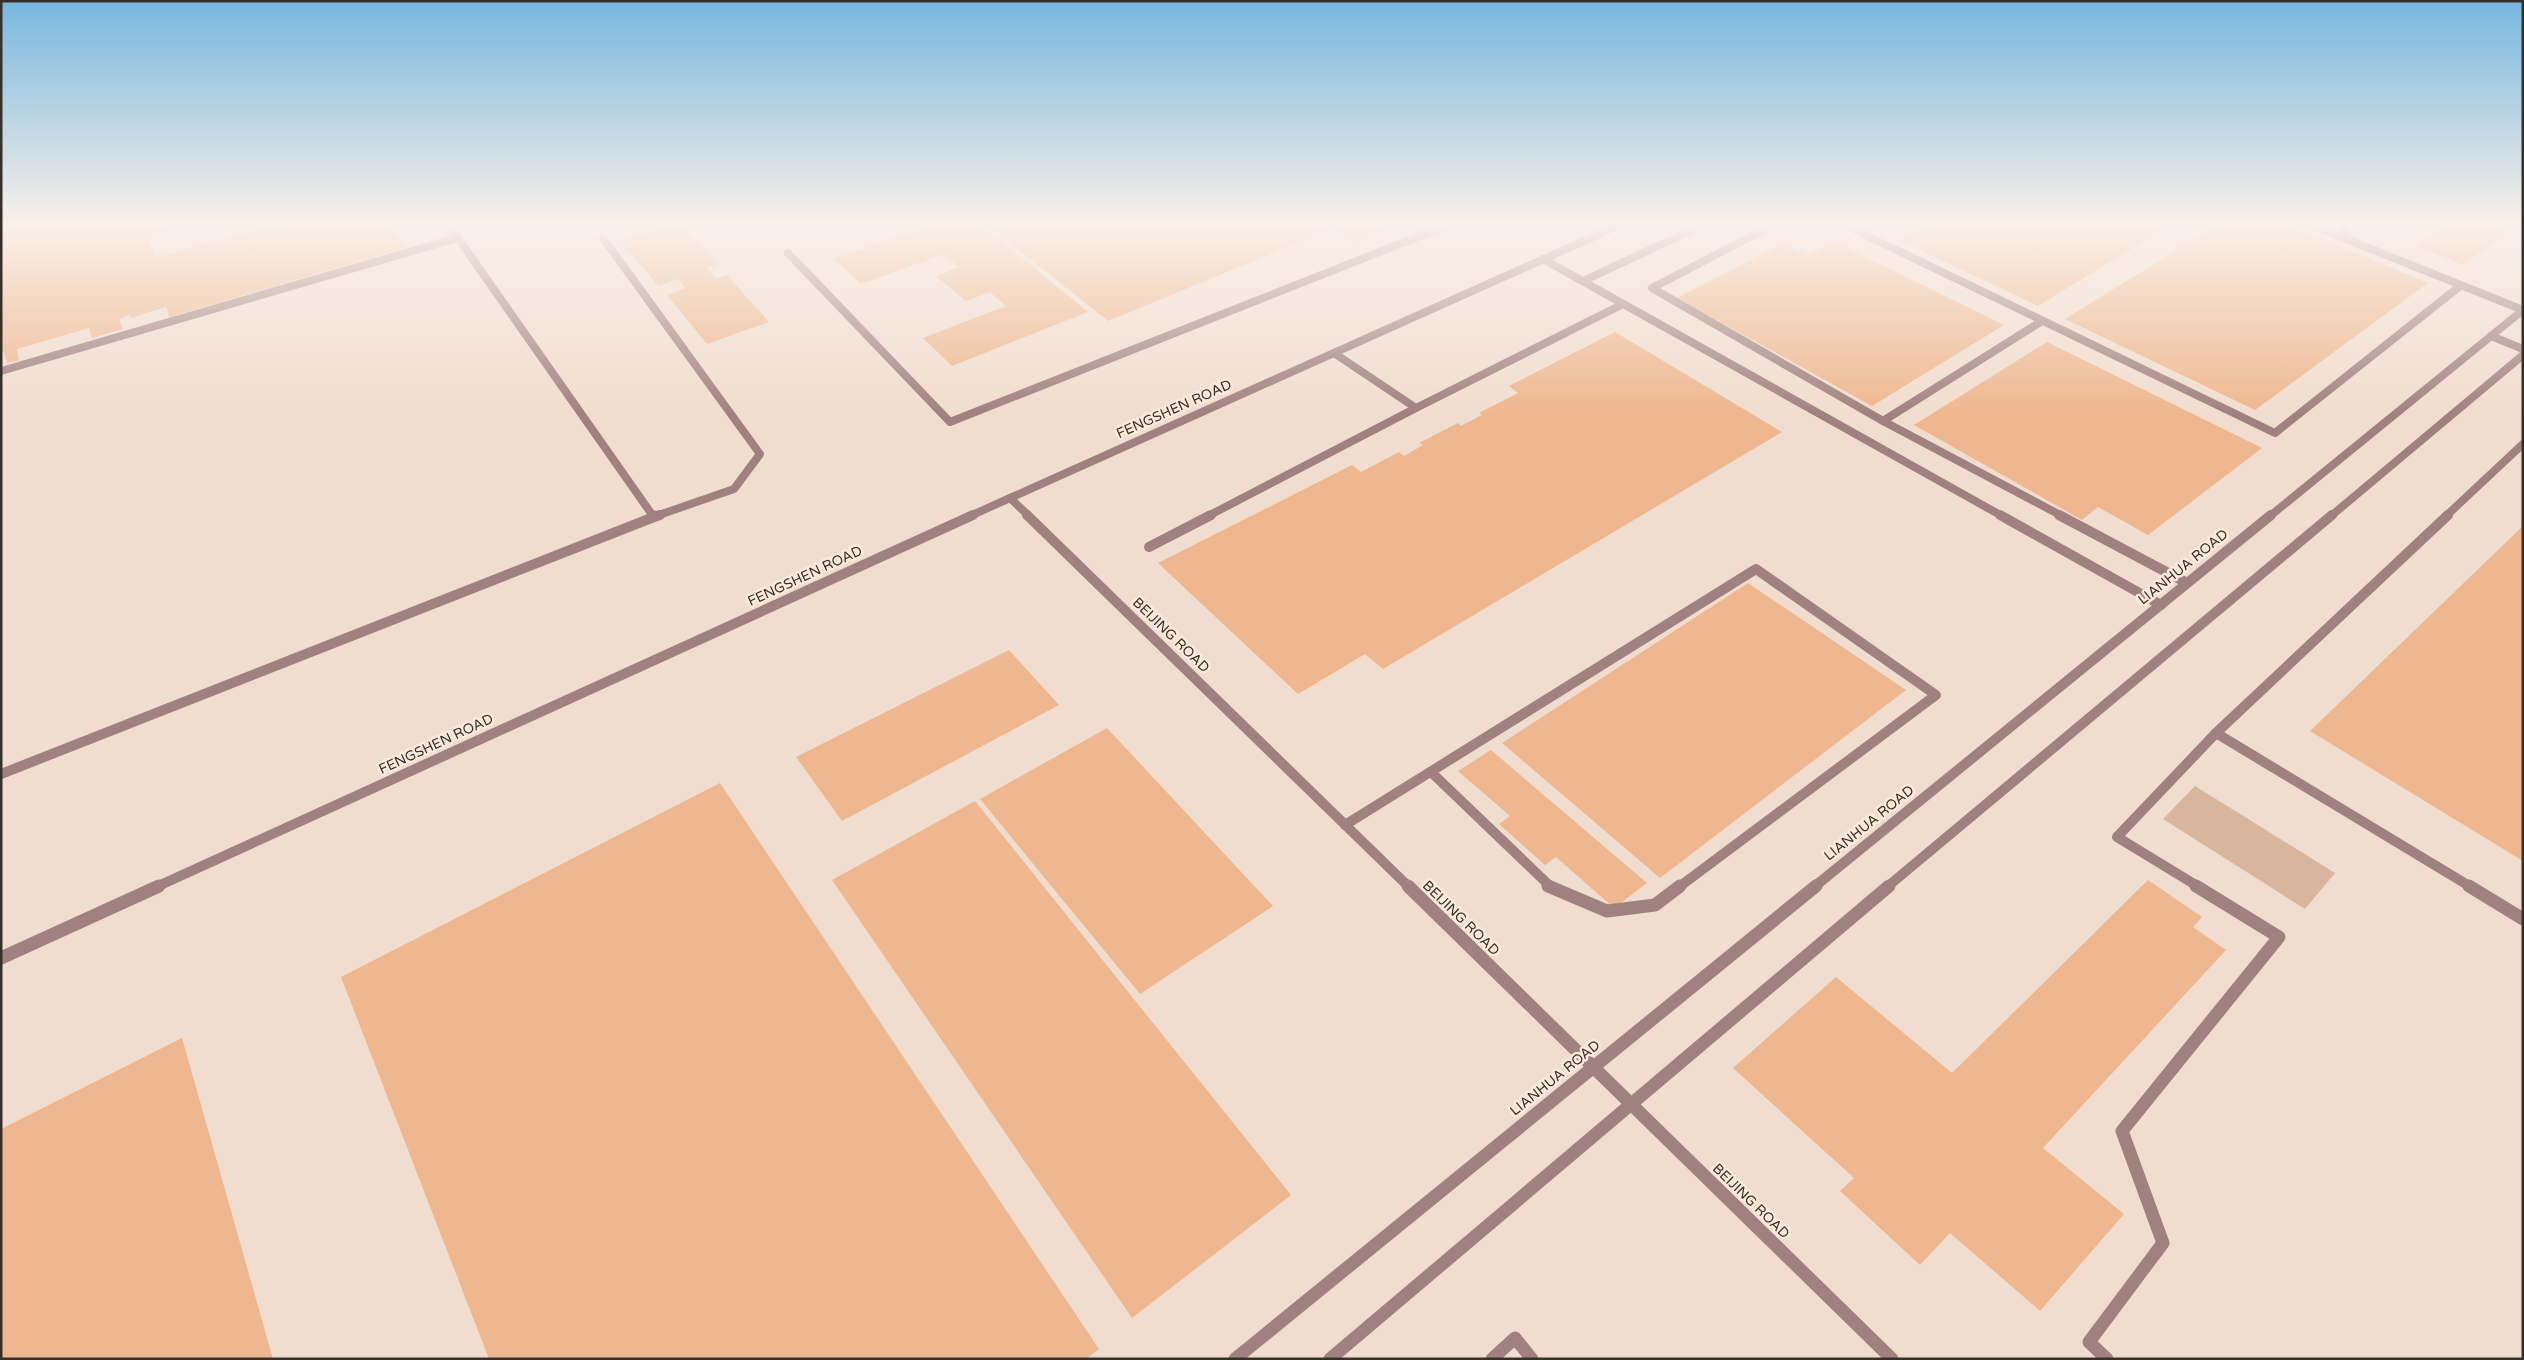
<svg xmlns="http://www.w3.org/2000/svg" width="2524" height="1360" font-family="'Varela Round',sans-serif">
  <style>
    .green { fill: #d7b69d }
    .building { fill: #eeb78f }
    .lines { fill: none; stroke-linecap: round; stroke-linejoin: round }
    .service-far2 { stroke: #a0817f; stroke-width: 8 }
    .service-far1 { stroke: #a0817f; stroke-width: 10 }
    .service { stroke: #a0817f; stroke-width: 13 }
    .minor { stroke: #a0817f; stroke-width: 8 }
    .tertiary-far2 { stroke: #a0817f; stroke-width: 8 }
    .tertiary-far1 { stroke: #a0817f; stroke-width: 10 }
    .tertiary { stroke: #a0817f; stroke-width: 13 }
    .labels { text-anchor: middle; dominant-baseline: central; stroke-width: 5; stroke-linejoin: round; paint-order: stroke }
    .street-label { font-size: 14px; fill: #37302a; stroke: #feeadc }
  </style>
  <rect width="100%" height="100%" fill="#f1ddcf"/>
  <polygon class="green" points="2195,786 2335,873 2305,909 2163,819"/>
  <g class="building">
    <polygon points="1,224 190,224 147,237 155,258 278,224 390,224 405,248 170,317 166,307 131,318 130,315 119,319 123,329 92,338 89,328 17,349 19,360 7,363 4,352 1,352"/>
    <polygon points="673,224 681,224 717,264 707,268 716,279 727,275 769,322 707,344 667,295 685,288 678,279 658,286 621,241"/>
    <polygon points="934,224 980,224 1088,312 952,366 923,338 1006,306 990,292 966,301 936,276 959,267 944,254 861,284 834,259"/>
    <polygon points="986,224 1400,224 1357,243 1334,228 1108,321"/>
    <polygon points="1928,224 2172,224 2038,306 1899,240"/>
    <polygon points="2219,224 2285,224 2428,283 2255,410 2065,319"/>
    <polygon points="2445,224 2512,224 2516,226 2463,265 2415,246"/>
    <polygon points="1834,242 2004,325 1872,406 1677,298 1782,244 1807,256"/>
    <polygon points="1615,332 1782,432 1383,669 1365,654 1298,694 1158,563 1352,465 1361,472 1399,452 1404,456 1423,445 1419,443 1458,423 1461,426 1482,415 1479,413 1518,393 1509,386"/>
    <polygon points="2047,342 2262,448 2148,535 2098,507 2082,520 1914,425"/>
    <polygon points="2523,526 2523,861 2310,731"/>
    <polygon points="1748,583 1906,690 1660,878 1502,743"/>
    <polygon points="1009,650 1059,705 842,821 796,757"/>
    <polygon points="1107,728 1273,906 1140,994 980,799"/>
    <polygon points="1491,750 1647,883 1614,908 1556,857 1545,865 1499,824 1510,816 1458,771"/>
    <polygon points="720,783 1099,1349 1086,1359 489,1359 341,977"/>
    <polygon points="975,801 1291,1195 1132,1318 832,880"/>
    <polygon points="2148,880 2202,917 2193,927 2226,950 2043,1148 2124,1214 2040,1311 1950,1233 1920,1265 1840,1191 1854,1178 1733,1068 1836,977 1952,1073"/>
    <polygon points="182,1038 273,1359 1,1359 1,1129"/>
  </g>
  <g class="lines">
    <g class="service-far2">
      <polyline points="448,224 653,516"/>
      <polyline points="773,224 778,227 800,224"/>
      <polyline points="1775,224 1652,288 1883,421"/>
      <polyline points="1843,224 2275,433 2460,286"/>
      <polyline points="2309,224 2523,310"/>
      <polyline points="2344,224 2348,240"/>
      <polyline points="603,238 760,454 734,489 656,516"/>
      <polyline points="788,253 950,422 1450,224"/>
      <polyline points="1543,259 2002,516"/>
      <polyline points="1583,281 1705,224"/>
      <polyline points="2042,321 1883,421 2062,516"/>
      <polyline points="1334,353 1416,408 1623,304"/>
      <polyline points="1,371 457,238"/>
      <polyline points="1208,516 1416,408"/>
      <polyline points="2446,516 2523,444"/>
    </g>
    <g class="service-far1">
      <polyline points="2000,515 2161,605"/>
      <polyline points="2059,515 2187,583"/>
      <polyline points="2448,515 2216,733 2471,887"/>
      <polyline points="654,517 660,515"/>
      <polyline points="1149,547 1211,515"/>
      <polyline points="1431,772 1551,887"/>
      <polyline points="1,774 654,517 653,515"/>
      <polyline points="1345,825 1756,569 1936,695 1679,887"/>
      <polyline points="2199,887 2117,837 2216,733"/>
    </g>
    <g class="service">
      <polyline points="1548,886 1607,911 1655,905 1680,886"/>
      <polyline points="2469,886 2523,919"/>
      <polyline points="1492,1359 1515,1338 1532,1359"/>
      <polyline points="2107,1359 2089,1342 2163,1243 2122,1131 2279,937 2196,886"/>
    </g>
    <polyline class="minor" points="1010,498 1622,224"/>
    <g class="tertiary-far2">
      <polyline points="2491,336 2523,349"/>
      <polyline points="970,516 1010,498 1029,516"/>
      <polyline points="2270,516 2523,310"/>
      <polyline points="2331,516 2523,355"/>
    </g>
    <g class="tertiary-far1">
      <polyline points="1027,515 1409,887"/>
      <polyline points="156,887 973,515"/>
      <polyline points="1814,887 2271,515"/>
      <polyline points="1887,887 2332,515"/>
    </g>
    <g class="tertiary">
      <polyline points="1408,886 1892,1359"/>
      <polyline points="1,958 159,886"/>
      <polyline points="1235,1359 1816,886"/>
      <polyline points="1330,1359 1889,886"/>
    </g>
  </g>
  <linearGradient id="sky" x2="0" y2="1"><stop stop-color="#76b7de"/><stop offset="0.54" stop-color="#f9f0e9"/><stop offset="1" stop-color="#f9f0e9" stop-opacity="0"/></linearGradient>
  <rect width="2524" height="415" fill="url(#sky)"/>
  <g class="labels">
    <g class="street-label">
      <text transform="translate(1174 409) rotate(-24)">FENGSHEN ROAD</text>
      <text transform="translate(2183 567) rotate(-39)">LIANHUA ROAD</text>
      <text transform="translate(805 576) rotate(-25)">FENGSHEN ROAD</text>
      <text transform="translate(1171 635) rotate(44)">BEIJING ROAD</text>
      <text transform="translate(436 744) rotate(-25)">FENGSHEN ROAD</text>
      <text transform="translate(1869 823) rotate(-39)">LIANHUA ROAD</text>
      <text transform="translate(1461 918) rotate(44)">BEIJING ROAD</text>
      <text transform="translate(1555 1078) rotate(-39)">LIANHUA ROAD</text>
      <text transform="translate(1751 1201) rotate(44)">BEIJING ROAD</text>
    </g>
  </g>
  <rect width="2524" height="1360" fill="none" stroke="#37302a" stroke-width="5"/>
</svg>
